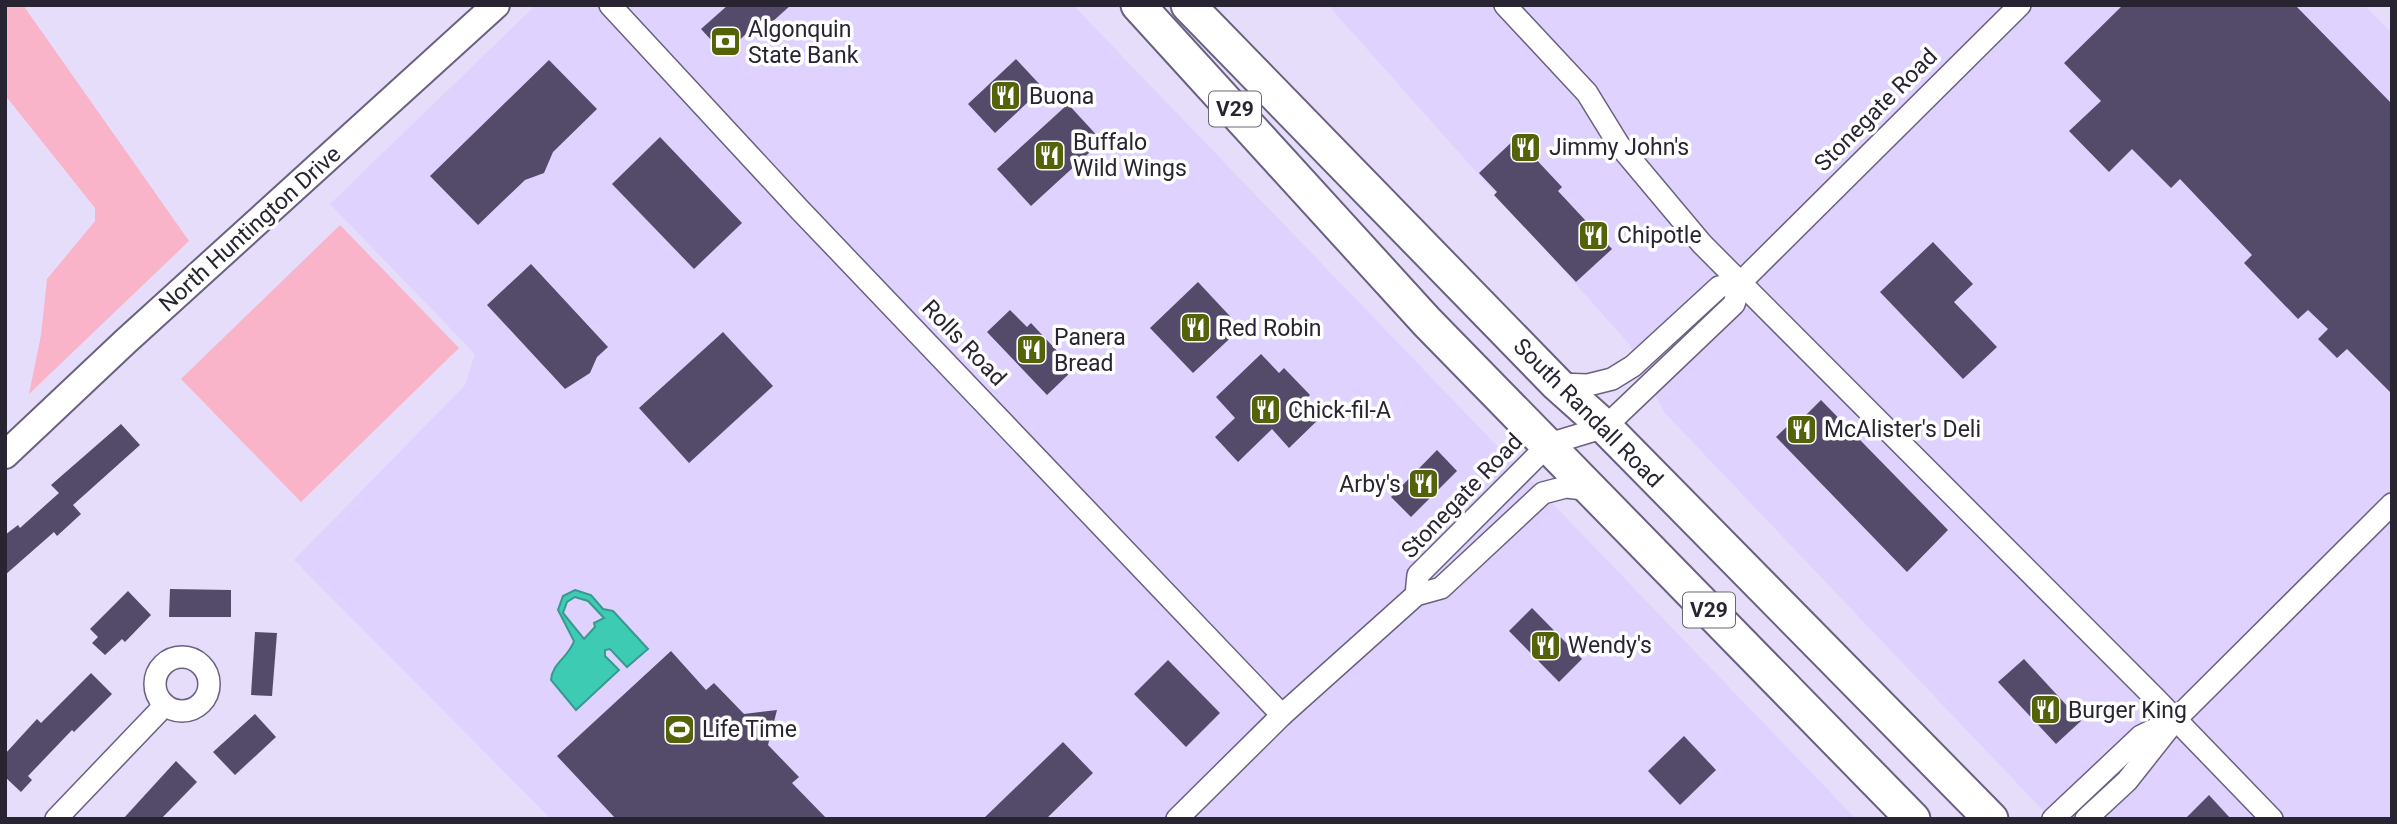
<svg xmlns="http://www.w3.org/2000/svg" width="2397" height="824" font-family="Roboto,sans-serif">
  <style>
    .built { fill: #e0d2fe }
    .green { fill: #f9b4c9 }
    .water { fill: #3ecbb4; stroke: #38998d; stroke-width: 2; fill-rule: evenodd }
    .building { fill: #544a69 }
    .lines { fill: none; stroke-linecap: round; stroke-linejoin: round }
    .minor-casing { stroke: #6a607f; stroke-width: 24 }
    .tertiary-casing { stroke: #6a607f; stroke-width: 30 }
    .primary-casing { stroke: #6a607f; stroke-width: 37 }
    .minor { stroke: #fff; stroke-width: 21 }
    .tertiary { stroke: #fff; stroke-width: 26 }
    .primary { stroke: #fff; stroke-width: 33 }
    .labels { text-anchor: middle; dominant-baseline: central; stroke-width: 7; stroke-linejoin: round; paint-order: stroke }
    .shield { fill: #fff; stroke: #696670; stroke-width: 2 }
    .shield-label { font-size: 21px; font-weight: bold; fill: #292432 }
    .poi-label { font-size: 23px; fill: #292432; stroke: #fff; text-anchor: start }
    .street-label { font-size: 23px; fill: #292432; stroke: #fff }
  </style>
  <rect width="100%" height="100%" fill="#e6ddfa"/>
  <g class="built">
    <polygon points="536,5 1073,5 1856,819 551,819 294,560 465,385 475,354 330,204"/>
    <polygon points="1328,5 2364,5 2392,33 2392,819 2051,819 1664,412 1629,344"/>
  </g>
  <g class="green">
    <polygon points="5,5 23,5 189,241 29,394 41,335 47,279 95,221 95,208 5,95"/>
    <polygon points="340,225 459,348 301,502 181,379"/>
  </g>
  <path class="water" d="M575,590l16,5 12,14 10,2 35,38 -21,18 -17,-18 -5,1v6l14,14 -43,40 -25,-30c1,-17 18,-23 23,-39l-16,-31 5,-14zM575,597l13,4 16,17 -10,5 1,4 -11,12 -21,-26 4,-11z"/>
  <g class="building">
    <polygon points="728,5 791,5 772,22 766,16 724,54 701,29"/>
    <polygon points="2123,5 2295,5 2392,104 2392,394 2347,349 2337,358 2318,339 2328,329 2308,310 2298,319 2244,263 2252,255 2180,179 2171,188 2132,149 2109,172 2069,131 2101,101 2064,63"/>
    <polygon points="1016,59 1043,88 995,133 968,104"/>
    <polygon points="549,60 597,109 553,152 544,173 525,180 478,225 430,176"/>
    <polygon points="1068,104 1102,141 1031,206 997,169"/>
    <polygon points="660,137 742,223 694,269 612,184"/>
    <polygon points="1516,138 1562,187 1558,191 1612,249 1576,282 1494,195 1497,192 1479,173"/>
    <polygon points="1933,242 1973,284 1954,302 1997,347 1963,379 1880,292"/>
    <polygon points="531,264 608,347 597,357 590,373 565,389 487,305"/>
    <polygon points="1198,282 1241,328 1193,373 1150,328"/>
    <polygon points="1010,310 1027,327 1031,323 1074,369 1047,395 987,332"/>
    <polygon points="723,332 773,386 689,463 639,408"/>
    <polygon points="1261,354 1279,373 1284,368 1310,395 1304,401 1320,418 1289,448 1272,429 1238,462 1215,437 1235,418 1216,397"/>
    <polygon points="1821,400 1948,530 1907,572 1776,437 1797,417 1801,420"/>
    <polygon points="121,424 140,445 73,505 81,514 57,536 54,532 5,575 5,535 18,525 20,528 59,493 51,485"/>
    <polygon points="1437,450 1457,471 1411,517 1391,497"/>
    <polygon points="170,589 231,590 231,617 169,617"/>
    <polygon points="128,591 151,615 125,642 122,639 105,655 92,643 98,637 90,629"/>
    <polygon points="1532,608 1582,659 1559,682 1509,631"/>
    <polygon points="255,632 277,633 272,696 251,695"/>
    <polygon points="671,651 706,690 714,683 744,714 777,710 768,745 799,777 792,783 827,819 616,819 557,756"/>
    <polygon points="2024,659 2081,721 2056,744 1998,682"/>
    <polygon points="1168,660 1220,713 1186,747 1134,694"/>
    <polygon points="91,673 112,694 74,732 72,730 28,776 32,780 21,792 5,777 5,754 37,719 41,723"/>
    <polygon points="255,714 276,737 235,775 213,752"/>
    <polygon points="1684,736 1716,770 1680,805 1648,771"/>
    <polygon points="1063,742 1093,773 1046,819 983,819"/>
    <polygon points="176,761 197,782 161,819 123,819"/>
    <polygon points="2209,795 2231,819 2185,819"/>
  </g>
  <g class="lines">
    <defs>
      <g id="minor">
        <polyline points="610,5 799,209 1282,715"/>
        <polyline points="1505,5 1587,93 1619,145 1702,244 2156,699 2272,819"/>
        <polyline points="1557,384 1588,385 1612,379 1633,366 1719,287 1741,282"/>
        <polyline points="1416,595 1418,575 1549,444 1605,427 1734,304 1741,282 2020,5"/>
        <circle cx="182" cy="684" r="27"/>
        <polyline points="56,819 165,705"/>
        <polyline points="1177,819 1282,715 1416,595 1441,588 1543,493 1566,487 1593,490"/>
        <polyline points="2053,819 2141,736 2174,720"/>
        <polyline points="2086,819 2127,781 2176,719 2392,504"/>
      </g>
      <polyline id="tertiary" points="5,455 126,341 496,5"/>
      <g id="primary">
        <polyline points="1138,5 1427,322 1913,819"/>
        <polyline points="1188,5 1557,384 1605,427 1991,819"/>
      </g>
    </defs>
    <use href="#minor" class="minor-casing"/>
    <use href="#tertiary" class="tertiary-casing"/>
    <use href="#primary" class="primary-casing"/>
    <use href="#minor" class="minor"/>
    <use href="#tertiary" class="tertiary"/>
    <use href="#primary" class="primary"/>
  </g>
  <defs>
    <symbol id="bank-square" viewBox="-11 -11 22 22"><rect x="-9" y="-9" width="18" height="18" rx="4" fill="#546307" stroke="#fff"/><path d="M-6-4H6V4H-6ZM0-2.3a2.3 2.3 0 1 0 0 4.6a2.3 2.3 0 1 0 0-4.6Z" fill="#fff"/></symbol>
    <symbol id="restaurant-square" viewBox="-11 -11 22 22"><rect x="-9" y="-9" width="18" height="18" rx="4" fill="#546307" stroke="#fff"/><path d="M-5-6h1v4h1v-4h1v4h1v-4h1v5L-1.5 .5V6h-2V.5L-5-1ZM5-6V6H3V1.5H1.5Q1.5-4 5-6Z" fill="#fff"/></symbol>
    <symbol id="stadium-square" viewBox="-11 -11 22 22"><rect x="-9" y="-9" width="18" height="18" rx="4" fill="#546307" stroke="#fff"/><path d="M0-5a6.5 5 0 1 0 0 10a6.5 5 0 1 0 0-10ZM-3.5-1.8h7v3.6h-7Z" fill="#fff"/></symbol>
  </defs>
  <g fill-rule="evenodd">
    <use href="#bank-square" x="708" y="24" width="35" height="35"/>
    <use href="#restaurant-square" x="988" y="78" width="35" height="35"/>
    <use href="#restaurant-square" x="1508" y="130" width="35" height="35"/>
    <use href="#restaurant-square" x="1032" y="138" width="35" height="35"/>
    <use href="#restaurant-square" x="1576" y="218" width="35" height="35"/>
    <use href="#restaurant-square" x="1178" y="310" width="35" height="35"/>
    <use href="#restaurant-square" x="1014" y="332" width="35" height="35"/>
    <use href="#restaurant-square" x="1248" y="392" width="35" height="35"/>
    <use href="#restaurant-square" x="1784" y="412" width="35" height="35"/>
    <use href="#restaurant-square" x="1406" y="466" width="35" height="35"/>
    <use href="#restaurant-square" x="1528" y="628" width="35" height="35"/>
    <use href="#restaurant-square" x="2028" y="692" width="35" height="35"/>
    <use href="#stadium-square" x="662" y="712" width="35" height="35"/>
  </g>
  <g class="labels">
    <g class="shield">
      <rect x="1209" y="91.5" width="52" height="35" rx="5"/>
      <rect x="1683" y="592.5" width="52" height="35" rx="5"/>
    </g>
    <g class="shield-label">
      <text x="1235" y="109">V29</text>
      <text x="1709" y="610">V29</text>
    </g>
    <g class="poi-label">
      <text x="748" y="29">Algonquin<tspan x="748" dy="26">State Bank</tspan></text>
      <text x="1029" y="96">Buona</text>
      <text x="1073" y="142">Buffalo<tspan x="1073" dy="26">Wild Wings</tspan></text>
      <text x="1549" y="147">Jimmy John's</text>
      <text x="1617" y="235">Chipotle</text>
      <text x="1218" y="328">Red Robin</text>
      <text x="1054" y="337">Panera<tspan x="1054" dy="26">Bread</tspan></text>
      <text x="1288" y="410">Chick-fil-A</text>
      <text x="1824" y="429">McAlister's Deli</text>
      <text x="1401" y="484" text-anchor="end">Arby's</text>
      <text x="1568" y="645">Wendy's</text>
      <text x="2068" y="710">Burger King</text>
      <text x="702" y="729">Life Time</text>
    </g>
    <g class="street-label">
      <text transform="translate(1876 110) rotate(-45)">Stonegate Road</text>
      <text transform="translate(250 229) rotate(-42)">North Huntington Drive</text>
      <text transform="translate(964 343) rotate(46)">Rolls Road</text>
      <text transform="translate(1588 413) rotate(45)">South Randall Road</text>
      <text transform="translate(1462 496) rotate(-46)">Stonegate Road</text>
    </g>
  </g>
  <rect width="2397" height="824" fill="none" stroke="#292432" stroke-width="14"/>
</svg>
